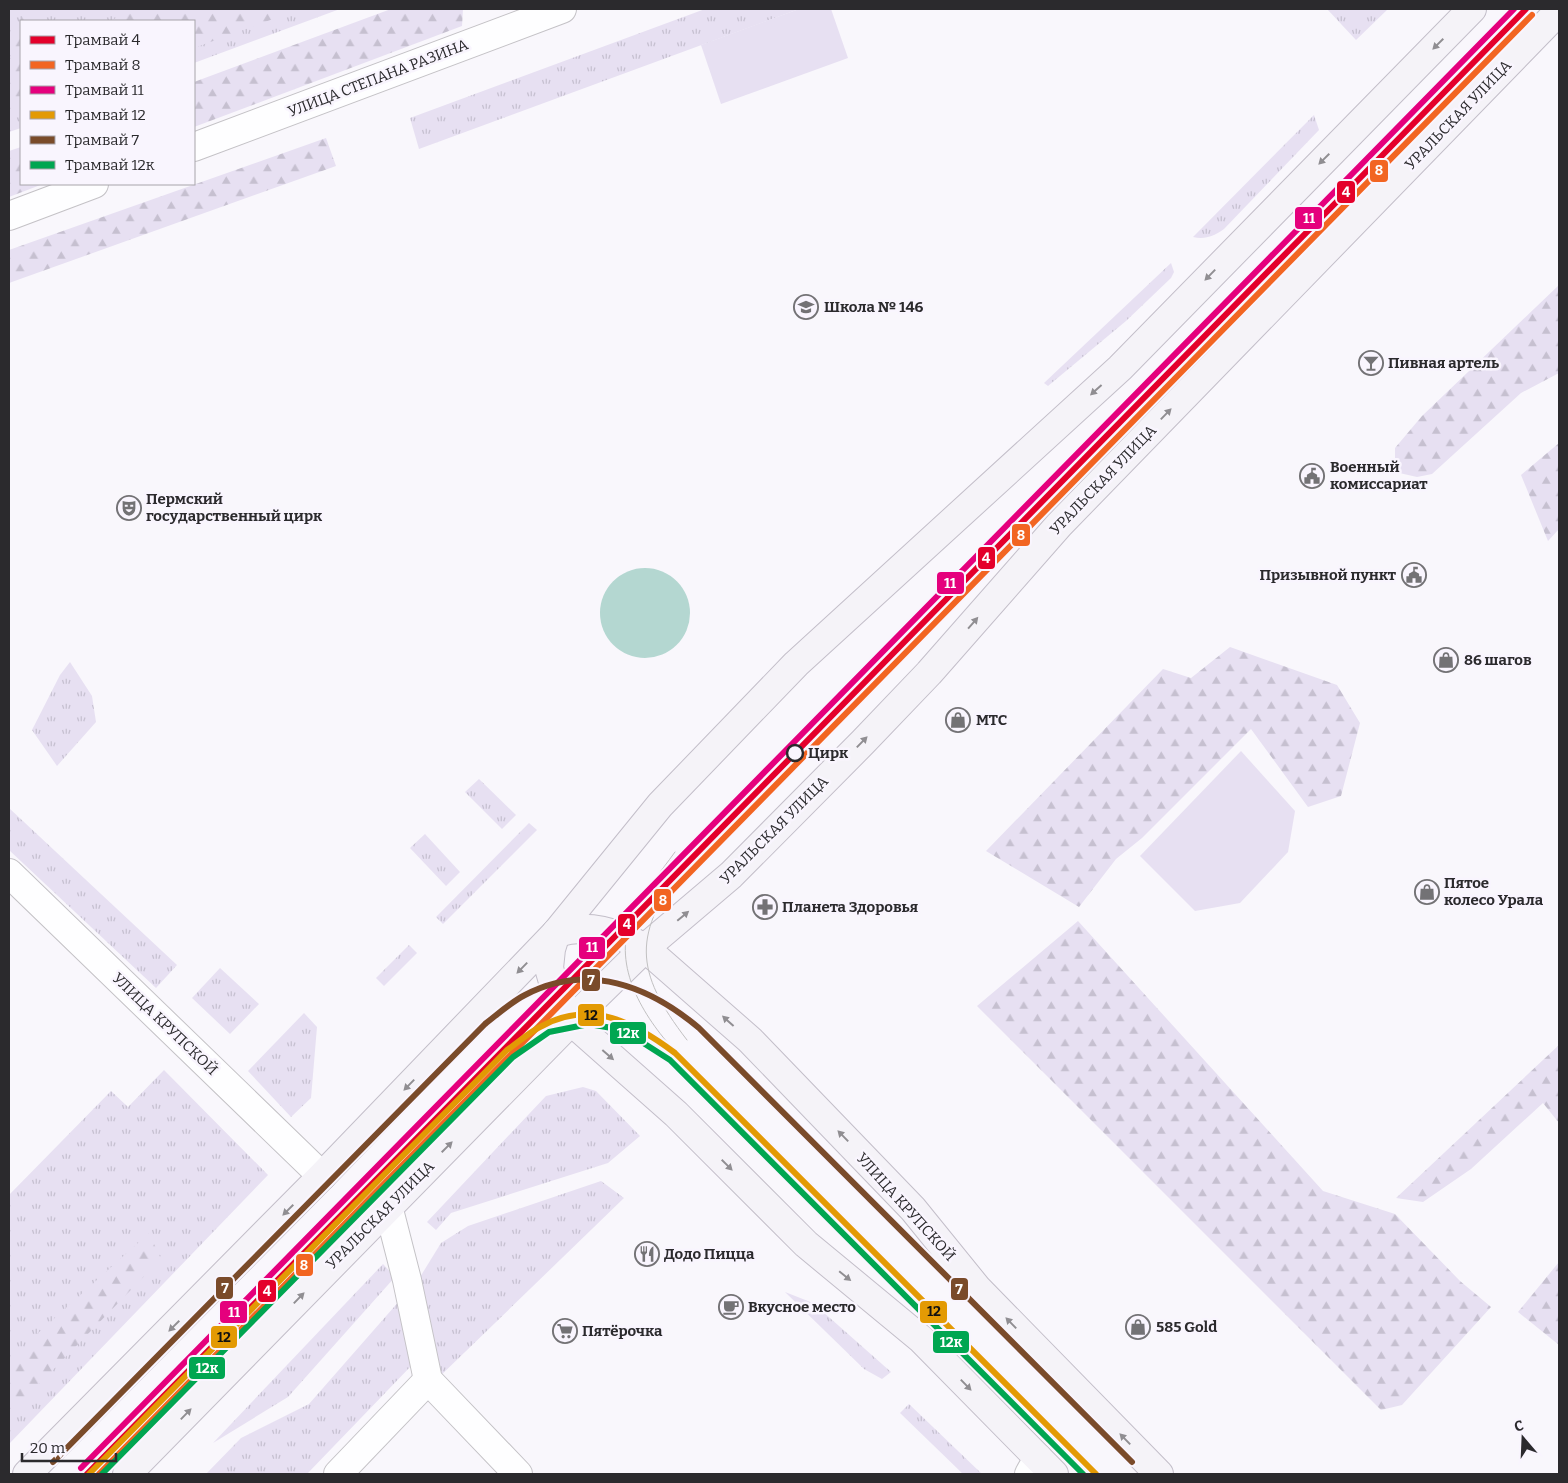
<svg xmlns="http://www.w3.org/2000/svg" width="1568" height="1483" font-family="Bitter,serif">
  <style>
    .grass { fill: url(#grass-tufts) }
    .forest { fill: url(#forest-firs) }
    .pitch { fill: #e7e0f2 }
    .water { fill: #b4d7d1 }
    .lines { fill: none; stroke-linecap: round; stroke-linejoin: round }
    .minor-casing { stroke: #c4c2c6; stroke-width: 30 }
    .primary-casing { stroke: #c3bec9; stroke-width: 30 }
    .minor { stroke: #fefeff; stroke-width: 28 }
    .primary { stroke: #f5f3f8; stroke-width: 28 }
    .tram { stroke: #c1c0c1; stroke-width: 1 }
    .tram-1-casing { stroke: #f9f5fe; stroke-width: 10 }
    .tram-2-casing { stroke: #f9f5fe; stroke-width: 10 }
    .tram-3-casing { stroke: #f9f5fe; stroke-width: 10 }
    .tram-4-casing { stroke: #f9f5fe; stroke-width: 10 }
    .tram-5-casing { stroke: #f9f5fe; stroke-width: 10 }
    .tram-6-casing { stroke: #f9f5fe; stroke-width: 10 }
    .tram-1 { stroke: #e4002b; stroke-width: 6 }
    .tram-2 { stroke: #f26522; stroke-width: 6 }
    .tram-3 { stroke: #e5007d; stroke-width: 6 }
    .tram-4 { stroke: #e39a04; stroke-width: 6 }
    .tram-5 { stroke: #7a4b2a; stroke-width: 6 }
    .tram-6 { stroke: #00a651; stroke-width: 6 }
    .oneway { fill: #908e92 }
    .stop-dot { fill: #f9f5fe; stroke: #2b2a2d; stroke-width: 2.5 }
    .labels { text-anchor: middle; dominant-baseline: central; stroke-width: 5; stroke-linejoin: round; paint-order: stroke }
    .street-label { font-size: 15px; fill: #2b2a2d; stroke: #f9f5fe }
    .poi-label { font-size: 15px; font-weight: bold; fill: #2b2a2d; stroke: #f9f5fe; text-anchor: start }
    .stop-label { font-size: 15px; font-weight: bold; fill: #2b2a2d; stroke: #f9f5fe; text-anchor: start }
    .line-badge { stroke: #f9f5fe; stroke-width: 2 }
    .badge-label { font-size: 14px; text-anchor: middle; font-weight: bold; fill: #fff }
    .pale-badge-label { font-size: 14px; text-anchor: middle; font-weight: bold; fill: #111 }
  </style>
  <defs>
    <pattern id="grass-tufts" width="24" height="20" patternUnits="userSpaceOnUse" patternTransform="scale(1.25)"><rect width="24" height="20" fill="#e7e0f2"/><path d="M3 7l-1-3M5 7V3M7 7l1-3M15 17l-1-3M17 17v-4M19 17l1-3" fill="none" stroke="#c6c0d0"/></pattern>
    <pattern id="forest-firs" width="22" height="20" patternUnits="userSpaceOnUse" patternTransform="scale(1.25)"><rect width="22" height="20" fill="#e7e0f2"/><path d="M5 1l3.5 6h-7zM16 11l3.5 6h-7z" fill="#c6c0d0"/></pattern>
  </defs>
  <rect width="100%" height="100%" fill="#f9f7fc"/>
  <g class="grass">
    <polygon points="9,9 340,9 194,63 194,21 21,21 21,128 9,132"/>
    <polygon points="705,9 799,9 419,149 410,118"/>
    <polygon points="1327,9 1388,9 1356,40"/>
    <path d="M1314,115l5,15 -95,99c-10,7 -19,11 -31,8z"/>
    <polygon points="1171,263 1174,272 1171,278 1126,321 1048,386 1044,383"/>
    <polygon points="70,662 92,696 96,722 57,766 32,730 60,675"/>
    <polygon points="479,779 516,815 502,829 465,792"/>
    <polygon points="9,808 177,965 156,988 9,850"/>
    <polygon points="529,823 537,830 443,924 436,917"/>
    <polygon points="425,834 460,872 446,886 410,848"/>
    <polygon points="409,945 417,953 384,986 376,978"/>
    <polygon points="220,968 259,1004 230,1034 192,998"/>
    <polygon points="304,1013 317,1027 311,1098 291,1117 248,1071"/>
    <polygon points="164,1070 268,1175 9,1444 9,1195 111,1091 128,1107"/>
    <polygon points="583,1087 596,1091 640,1136 608,1163 451,1213 436,1230 427,1222 546,1096"/>
    <polygon points="601,1181 624,1198 435,1381 417,1282 441,1243 468,1226"/>
    <polygon points="383,1264 395,1277 288,1397 213,1443"/>
    <polygon points="785,1292 813,1303 891,1372 882,1379 864,1369"/>
    <polygon points="401,1299 412,1365 307,1474 206,1474 241,1438 309,1404"/>
    <polygon points="909,1404 982,1474 963,1474 900,1413"/>
  </g>
  <g class="forest">
    <polygon points="25,9 28,9 44,21 21,21"/>
    <polygon points="138,9 300,9 194,48 194,21 109,21"/>
    <polygon points="391,9 463,9 462,26 194,127 194,82"/>
    <polygon points="21,22 21,113 9,117 9,62"/>
    <polygon points="326,138 336,166 9,283 9,250"/>
    <polygon points="21,147 21,184 43,184 9,197 9,151"/>
    <polygon points="1559,285 1559,373 1521,393 1432,474 1417,477 1395,472 1395,448 1422,416"/>
    <polygon points="1559,443 1559,529 1548,541 1521,475"/>
    <polygon points="1230,647 1337,685 1360,723 1341,796 1308,807 1251,729 1142,838 1116,859 1079,907 986,851 1163,669 1191,678"/>
    <polygon points="1078,921 1323,1191 1395,1214 1460,1281 1491,1307 1402,1405 1381,1410 977,1006"/>
    <polygon points="1559,1045 1559,1123 1543,1103 1471,1169 1423,1202 1396,1198"/>
    <polygon points="149,1233 161,1259 9,1415 9,1373 37,1334"/>
    <polygon points="1559,1262 1559,1345 1518,1312"/>
  </g>
  <g class="pitch">
    <polygon points="799,9 831,9 848,58 721,104 701,45"/>
    <polygon points="1241,751 1295,811 1288,852 1240,903 1195,911 1140,856"/>
  </g>
  <circle class="water" cx="645" cy="613" r="45"/>
  <g class="lines">
    <defs>
      <g id="minor">
        <polyline points="194,147 562,9"/>
        <polyline points="9,216 94,184"/>
        <polyline points="9,873 322,1176"/>
        <polyline points="388,1206 407,1280 428,1380 518,1474"/>
        <polyline points="338,1474 428,1380"/>
        <polyline points="1029,1474 1038,1458"/>
      </g>
      <g id="primary">
        <path d="M556,933c33,-10 60,-1 89,15l105,92 163,169 64,79 182,186"/>
        <polyline points="556,933 551,949 549,968 555,989 572,1022 676,1114 806,1244 921,1339 1054,1474"/>
        <polyline points="27,1474 322,1176 556,933 660,805 796,664 1120,368 1472,9"/>
        <polyline points="127,1474 595,997 645,948 731,875 863,742 929,673 1059,525 1559,11"/>
      </g>
    </defs>
    <use href="#minor" class="minor-casing"/>
    <use href="#primary" class="primary-casing"/>
    <use href="#minor" class="minor"/>
    <use href="#primary" class="primary"/>
    <g class="tram">
      <path d="M685,864c-52,70 -52,106 2,176"/>
      <path d="M674,1050c-30,-33 -62,-83 -43,-131 9,-23 29,-46 44,-67"/>
    </g>
    <defs>
      <polyline id="tram-1" points="87,1474 1526,9"/>
      <polyline id="tram-2" points="99,1474 1532,15"/>
      <polyline id="tram-3" points="81,1468 1514,9"/>
      <path id="tram-4" d="M89,1474l418,-424c12,-8 22,-18 35,-24 50,-27 93,-3 133,27l421,421"/>
      <path id="tram-5" d="M53,1462l432,-438c13,-10 26,-22 40,-29 63,-33 124,-9 174,33l433,434"/>
      <polyline id="tram-6" points="102,1474 513,1057 549,1032 589,1024 623,1030 670,1060 1083,1474"/>
    </defs>
    <use href="#tram-1" class="tram-1-casing"/>
    <use href="#tram-2" class="tram-2-casing"/>
    <use href="#tram-3" class="tram-3-casing"/>
    <use href="#tram-4" class="tram-4-casing"/>
    <use href="#tram-5" class="tram-5-casing"/>
    <use href="#tram-6" class="tram-6-casing"/>
    <use href="#tram-1" class="tram-1"/>
    <use href="#tram-2" class="tram-2"/>
    <use href="#tram-3" class="tram-3"/>
    <use href="#tram-4" class="tram-4"/>
    <use href="#tram-5" class="tram-5"/>
    <use href="#tram-6" class="tram-6"/>
  </g>
  <defs><path id="oneway-solid" d="M-6-.8H1V-3.2L6.5 0L1 3.2V.8H-6Z" transform="scale(1.25)"/></defs>
  <g class="oneway">
    <use href="#oneway-solid" transform="translate(1438 44) rotate(135)"/>
    <use href="#oneway-solid" transform="translate(1324 159) rotate(135)"/>
    <use href="#oneway-solid" transform="translate(1210 275) rotate(134)"/>
    <use href="#oneway-solid" transform="translate(1096 390) rotate(138)"/>
    <use href="#oneway-solid" transform="translate(1166 414) rotate(-46)"/>
    <use href="#oneway-solid" transform="translate(973 623) rotate(-49)"/>
    <use href="#oneway-solid" transform="translate(862 742) rotate(-46)"/>
    <use href="#oneway-solid" transform="translate(683 916) rotate(-40)"/>
    <use href="#oneway-solid" transform="translate(522 968) rotate(134)"/>
    <use href="#oneway-solid" transform="translate(728 1021) rotate(-138)"/>
    <use href="#oneway-solid" transform="translate(608 1055) rotate(41)"/>
    <use href="#oneway-solid" transform="translate(409 1085) rotate(134)"/>
    <use href="#oneway-solid" transform="translate(843 1136) rotate(-134)"/>
    <use href="#oneway-solid" transform="translate(447 1147) rotate(-45)"/>
    <use href="#oneway-solid" transform="translate(727 1165) rotate(45)"/>
    <use href="#oneway-solid" transform="translate(288 1210) rotate(135)"/>
    <use href="#oneway-solid" transform="translate(845 1276) rotate(39)"/>
    <use href="#oneway-solid" transform="translate(299 1298) rotate(-46)"/>
    <use href="#oneway-solid" transform="translate(1011 1323) rotate(-134)"/>
    <use href="#oneway-solid" transform="translate(174 1326) rotate(135)"/>
    <use href="#oneway-solid" transform="translate(966 1385) rotate(46)"/>
    <use href="#oneway-solid" transform="translate(186 1414) rotate(-46)"/>
    <use href="#oneway-solid" transform="translate(1125 1439) rotate(-134)"/>
  </g>
  <defs>
    <symbol id="school-ring" viewBox="-11 -11 22 22"><circle r="9.5" fill="#f9f5fe" stroke="#737275" stroke-width="1.5"/><path d="M0-5L7-2L0 1L-7-2ZM-4 1L0 2.5L4 1V4Q0 6-4 4Z" fill="#737275"/></symbol>
    <symbol id="bar-ring" viewBox="-11 -11 22 22"><circle r="9.5" fill="#f9f5fe" stroke="#737275" stroke-width="1.5"/><path d="M-6-5H6L.8 .8V4.5H3.5V6h-7V4.5H-.8V.8Z" fill="#737275"/></symbol>
    <symbol id="civic-ring" viewBox="-11 -11 22 22"><circle r="9.5" fill="#f9f5fe" stroke="#737275" stroke-width="1.5"/><path d="M-.6-6.5H3V-4.5H.6V-3L4-1V1h2V6H-6V1h2V-1L-.6-3ZM-1.2 2.5V6h2.4V2.5Z" fill="#737275"/></symbol>
    <symbol id="theatre-ring" viewBox="-11 -11 22 22"><circle r="9.5" fill="#f9f5fe" stroke="#737275" stroke-width="1.5"/><path d="M-5-5.5Q0-4 5-5.5V0Q5 5 0 6Q-5 5-5 0ZM-3.3-2.5H-1v1.5H-3.3ZM1-2.5H3.3v1.5H1ZM-2.8 1Q0 5.5 2.8 1Z" fill="#737275"/></symbol>
    <symbol id="shop-ring" viewBox="-11 -11 22 22"><circle r="9.5" fill="#f9f5fe" stroke="#737275" stroke-width="1.5"/><path d="M-5-2.5h2.3a2.7 3.5 0 0 1 5.4 0H5L5.5 6h-11ZM-1.5-2.5h3a1.5 2.3 0 0 0-3 0Z" fill="#737275"/></symbol>
    <symbol id="pharmacy-ring" viewBox="-11 -11 22 22"><circle r="9.5" fill="#f9f5fe" stroke="#737275" stroke-width="1.5"/><path d="M-2-6h4v4h4v4h-4v4h-4v-4h-4v-4h4Z" fill="#737275"/></symbol>
    <symbol id="restaurant-ring" viewBox="-11 -11 22 22"><circle r="9.5" fill="#f9f5fe" stroke="#737275" stroke-width="1.5"/><path d="M-5-6h1v4h1v-4h1v4h1v-4h1v5L-1.5 .5V6h-2V.5L-5-1ZM5-6V6H3V1.5H1.5Q1.5-4 5-6Z" fill="#737275"/></symbol>
    <symbol id="cafe-ring" viewBox="-11 -11 22 22"><circle r="9.5" fill="#f9f5fe" stroke="#737275" stroke-width="1.5"/><path d="M-5.5-4.5H6V0H3Q3 3.5 0 3.5H-2.5Q-5.5 3.5-5.5 0ZM3-3.2v2h1.7v-2ZM-6 4.5H4V6H-6Z" fill="#737275"/></symbol>
    <symbol id="supermarket-ring" viewBox="-11 -11 22 22"><circle r="9.5" fill="#f9f5fe" stroke="#737275" stroke-width="1.5"/><path d="M-6-5.5h2.5l.6 2H6L4.5 2H-2.5L-4.4-4H-6ZM-1.5 3.2a1.3 1.3 0 1 0 .1 0ZM3 3.2a1.3 1.3 0 1 0 .1 0Z" fill="#737275"/></symbol>
  </defs>
  <g fill-rule="evenodd">
    <use href="#school-ring" x="792" y="293" width="28" height="28"/>
    <use href="#bar-ring" x="1357" y="349" width="28" height="28"/>
    <use href="#civic-ring" x="1298" y="462" width="28" height="28"/>
    <use href="#theatre-ring" x="115" y="494" width="28" height="28"/>
    <use href="#civic-ring" x="1400" y="561" width="28" height="28"/>
    <use href="#shop-ring" x="1432" y="646" width="28" height="28"/>
    <use href="#shop-ring" x="944" y="706" width="28" height="28"/>
    <use href="#shop-ring" x="1413" y="878" width="28" height="28"/>
    <use href="#pharmacy-ring" x="751" y="893" width="28" height="28"/>
    <use href="#restaurant-ring" x="633" y="1240" width="28" height="28"/>
    <use href="#cafe-ring" x="717" y="1293" width="28" height="28"/>
    <use href="#shop-ring" x="1124" y="1313" width="28" height="28"/>
    <use href="#supermarket-ring" x="551" y="1317" width="28" height="28"/>
  </g>
  <circle class="stop-dot" cx="795" cy="753" r="8"/>
  <g class="labels">
    <g class="street-label">
      <text transform="translate(378 78) rotate(-21)">УЛИЦА СТЕПАНА РАЗИНА</text>
      <text transform="translate(1458 115) rotate(-46)">УРАЛЬСКАЯ УЛИЦА</text>
      <text transform="translate(1103 480) rotate(-46)">УРАЛЬСКАЯ УЛИЦА</text>
      <text transform="translate(774 830) rotate(-45)">УРАЛЬСКАЯ УЛИЦА</text>
      <text transform="translate(165 1024) rotate(44)">УЛИЦА КРУПСКОЙ</text>
      <text transform="translate(906 1207) rotate(48)">УЛИЦА КРУПСКОЙ</text>
      <text transform="translate(380 1215) rotate(-45)">УРАЛЬСКАЯ УЛИЦА</text>
    </g>
    <g class="poi-label">
      <text x="824" y="307">Школа № 146</text>
      <text x="1388" y="363">Пивная артель</text>
      <text x="1330" y="467">Военный<tspan x="1330" dy="17">комиссариат</tspan></text>
      <text x="146" y="499">Пермский<tspan x="146" dy="17">государственный цирк</tspan></text>
      <text x="1396" y="575" text-anchor="end">Призывной пункт</text>
      <text x="1464" y="660">86 шагов</text>
      <text x="976" y="720">МТС</text>
      <text x="1444" y="883">Пятое<tspan x="1444" dy="17">колесо Урала</tspan></text>
      <text x="782" y="907">Планета Здоровья</text>
      <text x="664" y="1254">Додо Пицца</text>
      <text x="748" y="1307">Вкусное место</text>
      <text x="1156" y="1327">585 Gold</text>
      <text x="582" y="1331">Пятёрочка</text>
    </g>
    <g class="stop-label">
      <text x="808" y="753">Цирк</text>
    </g>
  </g>
  <g class="line-badge">
    <rect x="1369" y="159" width="20" height="24" rx="5" fill="#f26522"/>
    <rect x="1336" y="180" width="20" height="24" rx="5" fill="#e4002b"/>
    <rect x="1294" y="206" width="29" height="24" rx="5" fill="#e5007d"/>
    <rect x="1011" y="523" width="20" height="24" rx="5" fill="#f26522"/>
    <rect x="977" y="546" width="19" height="24" rx="5" fill="#e4002b"/>
    <rect x="936" y="571" width="29" height="24" rx="5" fill="#e5007d"/>
    <rect x="653" y="888" width="19" height="24" rx="5" fill="#f26522"/>
    <rect x="617" y="913" width="19" height="24" rx="5" fill="#e4002b"/>
    <rect x="578" y="936" width="28" height="24" rx="5" fill="#e5007d"/>
    <rect x="581" y="968" width="20" height="24" rx="5" fill="#7a4b2a"/>
    <rect x="577" y="1003" width="28" height="24" rx="5" fill="#e39a04"/>
    <rect x="609" y="1021" width="38" height="24" rx="5" fill="#00a651"/>
    <rect x="295" y="1253" width="19" height="24" rx="5" fill="#f26522"/>
    <rect x="215" y="1276" width="19" height="24" rx="5" fill="#7a4b2a"/>
    <rect x="950" y="1277" width="19" height="24" rx="5" fill="#7a4b2a"/>
    <rect x="257" y="1279" width="20" height="24" rx="5" fill="#e4002b"/>
    <rect x="919" y="1300" width="29" height="24" rx="5" fill="#e39a04"/>
    <rect x="219" y="1300" width="29" height="24" rx="5" fill="#e5007d"/>
    <rect x="210" y="1325" width="28" height="24" rx="5" fill="#e39a04"/>
    <rect x="932" y="1330" width="38" height="24" rx="5" fill="#00a651"/>
    <rect x="188" y="1356" width="38" height="24" rx="5" fill="#00a651"/>
  </g>
  <g class="badge-label">
    <text x="1379" y="175">8</text>
    <text x="1346" y="197">4</text>
    <text x="1309" y="223">11</text>
    <text x="1021" y="540">8</text>
    <text x="986" y="563">4</text>
    <text x="950" y="588">11</text>
    <text x="663" y="905">8</text>
    <text x="627" y="929">4</text>
    <text x="592" y="952">11</text>
    <text x="591" y="985">7</text>
    <text x="628" y="1038">12к</text>
    <text x="304" y="1270">8</text>
    <text x="225" y="1293">7</text>
    <text x="959" y="1294">7</text>
    <text x="267" y="1296">4</text>
    <text x="234" y="1317">11</text>
    <text x="951" y="1347">12к</text>
    <text x="207" y="1373">12к</text>
  </g>
  <g class="pale-badge-label">
    <text x="591" y="1020">12</text>
    <text x="934" y="1316">12</text>
    <text x="224" y="1342">12</text>
  </g>
  <rect width="1568" height="1483" fill="none" stroke="#2b2a2d" stroke-width="20"/>
  <rect x="20" y="20" width="175" height="165" fill="#f9f5fe" stroke="#a7a4aa"/>
  <rect x="30" y="36" width="25" height="8" fill="#e4002b" stroke="#a7a4aa"/>
  <text x="65" y="45" font-size="15" fill="#2b2a2d">Трамвай 4</text>
  <rect x="30" y="61" width="25" height="8" fill="#f26522" stroke="#a7a4aa"/>
  <text x="65" y="70" font-size="15" fill="#2b2a2d">Трамвай 8</text>
  <rect x="30" y="86" width="25" height="8" fill="#e5007d" stroke="#a7a4aa"/>
  <text x="65" y="95" font-size="15" fill="#2b2a2d">Трамвай 11</text>
  <rect x="30" y="111" width="25" height="8" fill="#e39a04" stroke="#a7a4aa"/>
  <text x="65" y="120" font-size="15" fill="#2b2a2d">Трамвай 12</text>
  <rect x="30" y="136" width="25" height="8" fill="#7a4b2a" stroke="#a7a4aa"/>
  <text x="65" y="145" font-size="15" fill="#2b2a2d">Трамвай 7</text>
  <rect x="30" y="161" width="25" height="8" fill="#00a651" stroke="#a7a4aa"/>
  <text x="65" y="170" font-size="15" fill="#2b2a2d">Трамвай 12к</text>
  <g transform="translate(1523 1438) rotate(341)" stroke="#f9f5fe" stroke-width="4" paint-order="stroke">
  <path d="M0-4L9 19L0 12L-9 19Z" fill="#2b2a2d"/>
  <text y="-8" font-size="14" font-weight="bold" text-anchor="middle" fill="#2b2a2d">С</text>
  </g>
  <path d="M22 1453v8h94v-8" fill="none" stroke="#2b2a2d" stroke-width="2.5"/>
  <text x="30" y="1453" font-size="15" fill="#2b2a2d" stroke="#f9f5fe" stroke-width="4" paint-order="stroke">20 m</text>
</svg>
